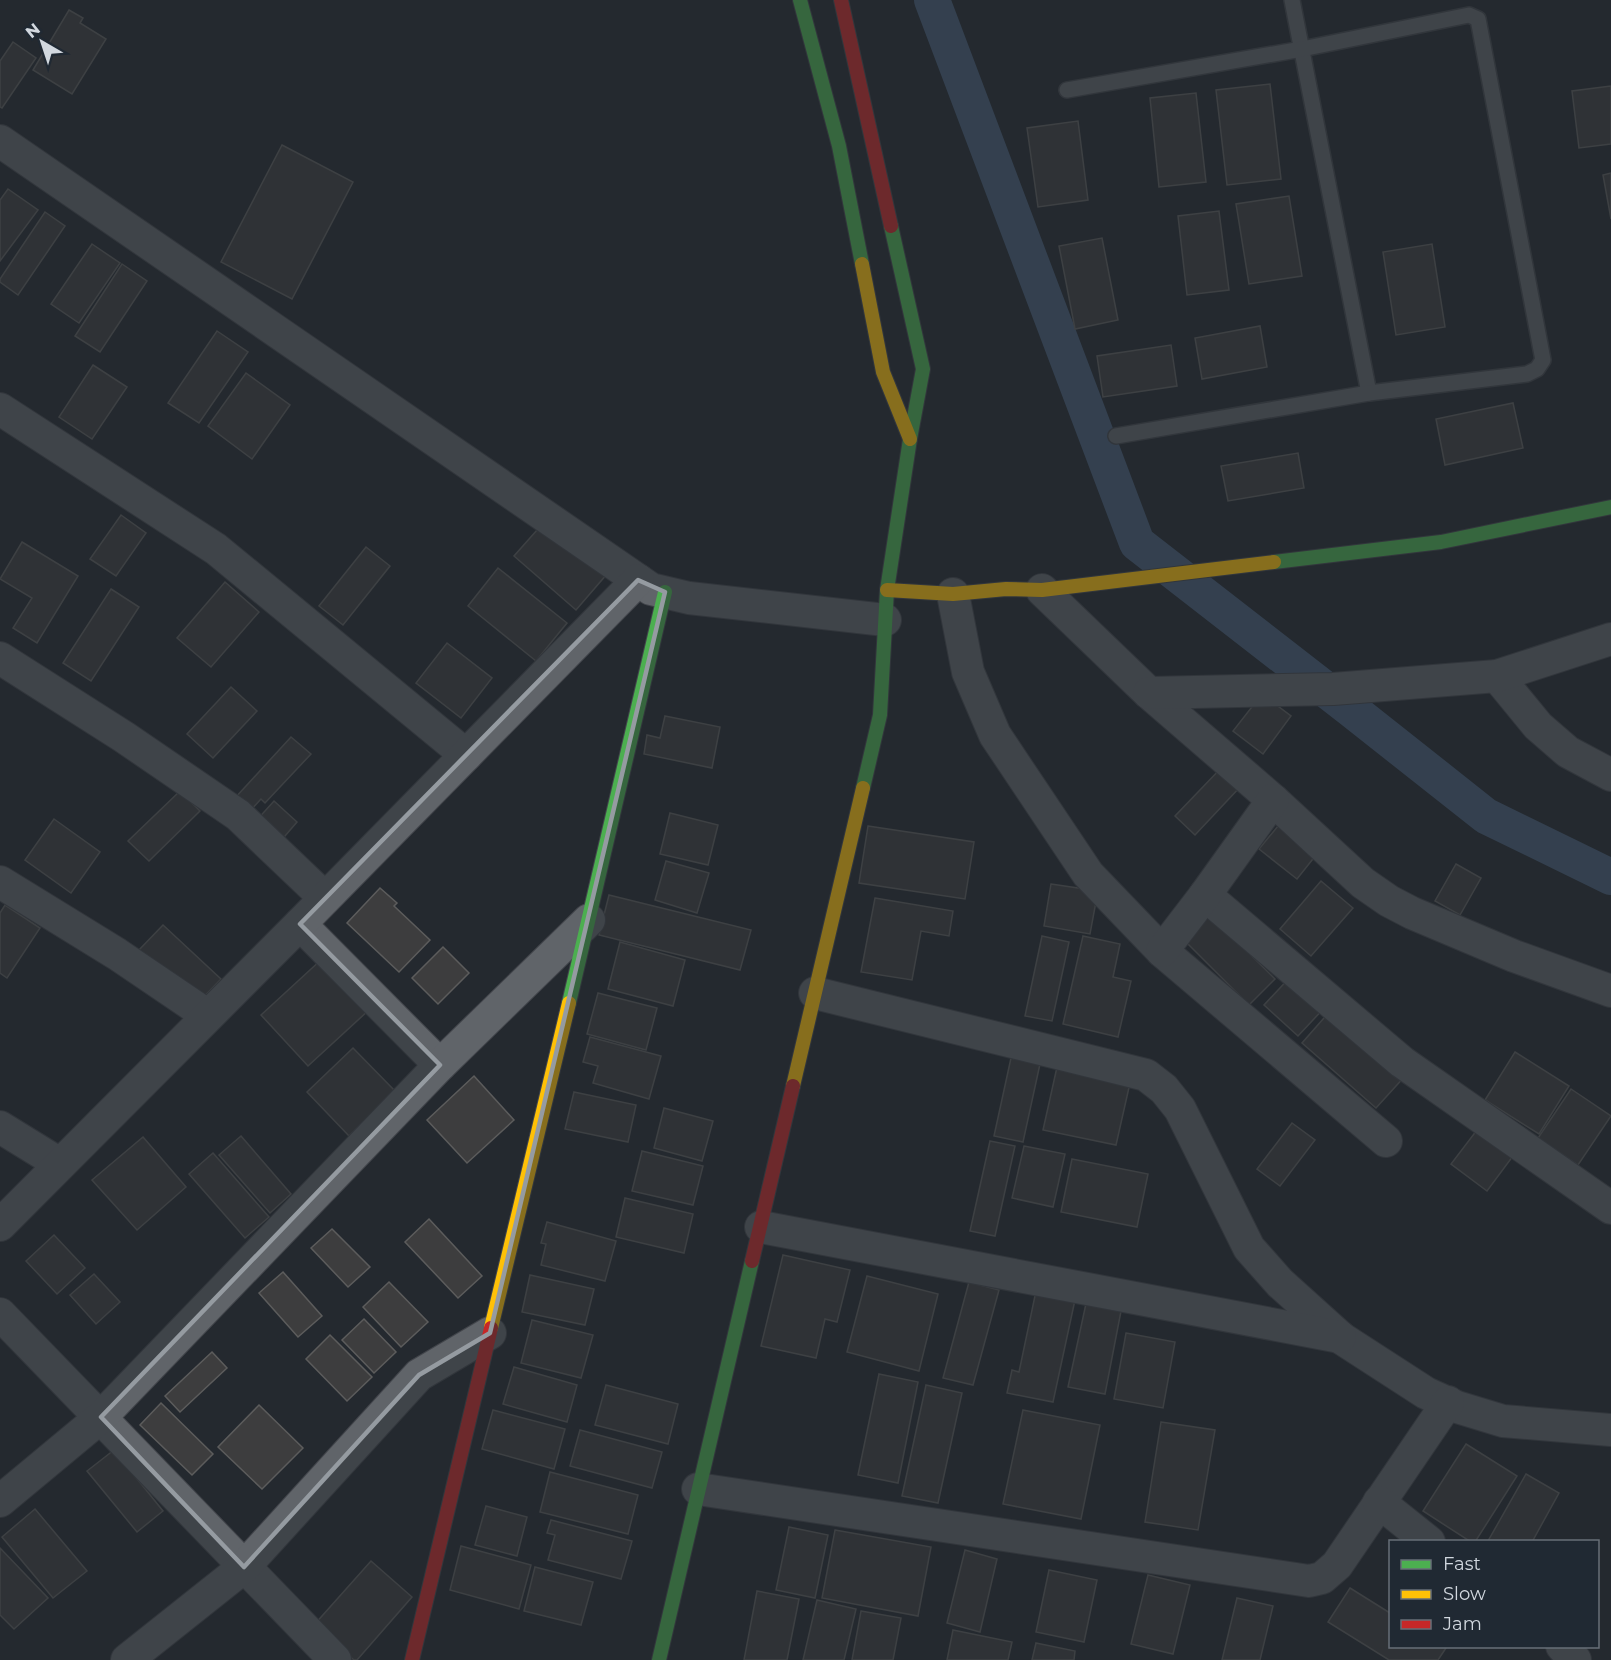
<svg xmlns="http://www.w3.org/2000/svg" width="1611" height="1660" font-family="Montserrat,sans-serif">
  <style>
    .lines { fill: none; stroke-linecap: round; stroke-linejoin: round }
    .canal { stroke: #475c77; stroke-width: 36 }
    .building { fill: #3d3d3e; stroke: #5c5c5c; stroke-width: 1.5 }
    .lane-casing { stroke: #42454b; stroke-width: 18 }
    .street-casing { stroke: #42454b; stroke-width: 34 }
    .fast-casing { stroke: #42454b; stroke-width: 16 }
    .slow-casing { stroke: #42454b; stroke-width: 16 }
    .jam-casing { stroke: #42454b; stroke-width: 16 }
    .lane { stroke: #606469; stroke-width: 15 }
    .street { stroke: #606469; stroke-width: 32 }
    .fast { stroke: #4caf50; stroke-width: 14 }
    .slow { stroke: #ffc107; stroke-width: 14 }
    .jam { stroke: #c62828; stroke-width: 14 }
    .marked { fill: none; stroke: #959ba1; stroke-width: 4.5; stroke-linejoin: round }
  </style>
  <rect width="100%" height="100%" fill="#24292f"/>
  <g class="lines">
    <polyline class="canal" points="932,0 1137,543 1352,710 1486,816 1611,877"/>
  </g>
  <g class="building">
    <polygon points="69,10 83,18 80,23 106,39 72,94 33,70"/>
    <polygon points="13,42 36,58 2,108 0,107 0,61"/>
    <polygon points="1270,84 1281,179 1227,185 1216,90"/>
    <polygon points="1611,86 1611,144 1579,148 1572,91"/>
    <polygon points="1196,93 1206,182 1159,187 1150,98"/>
    <polygon points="1078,121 1088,200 1038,207 1027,128"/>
    <polygon points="282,145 353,182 292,299 221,262"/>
    <polygon points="1611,173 1611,219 1603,175"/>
    <polygon points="8,189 38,210 0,261 0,200"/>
    <polygon points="1289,196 1302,276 1249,284 1236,204"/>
    <polygon points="1219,211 1229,290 1187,295 1178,216"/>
    <polygon points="45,212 65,226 18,295 0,282 0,279"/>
    <polygon points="1102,238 1118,320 1075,329 1059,246"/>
    <polygon points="92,244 120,263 79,323 51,304"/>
    <polygon points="1432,244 1445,327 1396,335 1383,252"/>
    <polygon points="122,264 147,281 100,352 75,336"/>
    <polygon points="1260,326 1267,367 1202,379 1195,338"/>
    <polygon points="217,331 248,352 199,423 168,403"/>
    <polygon points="1171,345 1177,386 1103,397 1097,356"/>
    <polygon points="93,365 127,387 92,439 59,417"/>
    <polygon points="246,373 290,405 252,459 208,426"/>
    <polygon points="1513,403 1523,448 1445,465 1436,419"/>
    <polygon points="1298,453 1304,488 1228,501 1221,466"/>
    <polygon points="121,515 146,533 116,576 90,559"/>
    <polygon points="545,521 607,574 576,610 514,556"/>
    <polygon points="22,542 78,576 37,643 13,628 32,598 0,579"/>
    <polygon points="366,547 390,566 343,625 319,606"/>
    <polygon points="498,568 567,623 536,661 468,606"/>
    <polygon points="225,582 259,612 211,667 177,638"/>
    <polygon points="111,589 139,607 91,681 63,663"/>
    <polygon points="447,643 492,678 461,718 416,683"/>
    <polygon points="231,687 257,711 213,758 187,734"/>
    <polygon points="1262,694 1291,716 1263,754 1233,731"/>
    <polygon points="665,716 720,727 712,768 644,754 647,735 660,738"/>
    <polygon points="291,737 311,754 265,803 261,799 250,811 235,798"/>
    <polygon points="1222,767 1241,786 1195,835 1175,816"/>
    <polygon points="180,791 200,811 149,861 128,841"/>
    <polygon points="274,801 297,822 279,843 255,822"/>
    <polygon points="670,813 718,825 708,865 660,854"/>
    <polygon points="54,819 100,852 71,893 25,860"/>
    <polygon points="1283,820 1320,850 1297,879 1259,849"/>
    <polygon points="868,826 974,842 965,899 859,883"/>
    <polygon points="666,861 709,873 697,913 655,900"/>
    <polygon points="1456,864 1481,878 1460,915 1435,901"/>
    <polygon points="1321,881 1353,908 1311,956 1280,929"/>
    <polygon points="1051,884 1098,891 1090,934 1044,926"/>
    <polygon points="380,888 397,903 394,906 430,940 399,972 347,923"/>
    <polygon points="609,895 751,930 740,970 599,935"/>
    <polygon points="875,898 953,911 949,936 921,931 912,980 861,972"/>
    <polygon points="5,905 40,928 7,978 0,973 0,913"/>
    <polygon points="1210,914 1275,979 1249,1005 1184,940"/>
    <polygon points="163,925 221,979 196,1005 138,951"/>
    <polygon points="1042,936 1069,942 1052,1021 1025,1016"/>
    <polygon points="1083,936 1120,944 1113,977 1131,981 1118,1037 1063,1024"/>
    <polygon points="620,942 685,960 673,1006 608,989"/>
    <polygon points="443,947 469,973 438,1004 412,978"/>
    <polygon points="323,958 370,1009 308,1066 261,1015"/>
    <polygon points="1293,974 1327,1005 1298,1036 1264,1005"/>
    <polygon points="598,993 657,1008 646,1050 587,1034"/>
    <polygon points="1331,1010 1406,1075 1376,1108 1302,1043"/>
    <polygon points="590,1037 661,1056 649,1099 593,1083 598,1066 583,1062"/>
    <polygon points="353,1048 395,1091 349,1136 307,1092"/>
    <polygon points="1515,1052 1569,1086 1539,1134 1485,1100"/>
    <polygon points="1011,1058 1040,1064 1023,1142 994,1136"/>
    <polygon points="1057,1067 1130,1083 1116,1145 1043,1130"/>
    <polygon points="474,1076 514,1120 467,1163 427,1120"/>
    <polygon points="1571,1089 1611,1116 1578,1165 1538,1138"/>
    <polygon points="574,1092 636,1105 628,1142 565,1129"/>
    <polygon points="664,1108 713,1121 702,1161 654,1148"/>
    <polygon points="1292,1123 1315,1140 1280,1186 1257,1169"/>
    <polygon points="1480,1126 1516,1152 1487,1191 1451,1164"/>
    <polygon points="241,1136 291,1194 270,1213 219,1155"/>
    <polygon points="143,1137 186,1187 137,1230 92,1180"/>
    <polygon points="990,1141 1015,1146 995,1236 970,1231"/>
    <polygon points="1024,1146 1065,1154 1053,1207 1012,1198"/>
    <polygon points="642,1151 703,1166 693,1205 632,1191"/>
    <polygon points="213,1153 269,1217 245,1238 189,1174"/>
    <polygon points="1072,1159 1148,1174 1137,1227 1061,1212"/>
    <polygon points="625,1198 693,1214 684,1253 616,1237"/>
    <polygon points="429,1219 482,1276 458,1298 405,1242"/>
    <polygon points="547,1222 616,1241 605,1281 541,1265 546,1244 541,1243"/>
    <polygon points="332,1229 370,1267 348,1287 311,1248"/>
    <polygon points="54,1235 85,1268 57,1294 26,1261"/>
    <polygon points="783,1255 850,1270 837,1322 825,1319 816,1358 761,1346"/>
    <polygon points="283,1272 322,1316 298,1337 259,1293"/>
    <polygon points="94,1274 120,1302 96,1324 70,1295"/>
    <polygon points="530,1275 594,1289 585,1325 522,1312"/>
    <polygon points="867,1276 938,1294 919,1371 847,1352"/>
    <polygon points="389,1282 428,1322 401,1347 363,1307"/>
    <polygon points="969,1282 999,1290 973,1385 943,1378"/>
    <polygon points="1036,1291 1075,1300 1053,1402 1007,1393 1012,1370 1019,1372"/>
    <polygon points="1087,1299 1122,1306 1105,1394 1068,1387"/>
    <polygon points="364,1319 396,1352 374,1373 342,1340"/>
    <polygon points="532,1320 593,1335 581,1378 521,1363"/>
    <polygon points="1126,1333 1175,1342 1163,1408 1114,1399"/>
    <polygon points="330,1335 372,1377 347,1401 306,1359"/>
    <polygon points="212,1352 227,1368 180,1412 165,1396"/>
    <polygon points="514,1367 577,1385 567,1422 503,1404"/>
    <polygon points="879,1374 918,1382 898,1483 858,1475"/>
    <polygon points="606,1385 678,1404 668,1444 595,1425"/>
    <polygon points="926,1385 962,1393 938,1503 902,1496"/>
    <polygon points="161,1403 213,1454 192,1475 140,1425"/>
    <polygon points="259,1405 303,1448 262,1489 218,1447"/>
    <polygon points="493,1410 565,1429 554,1469 482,1449"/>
    <polygon points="1023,1410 1100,1425 1081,1519 1003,1504"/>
    <polygon points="1161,1422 1215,1430 1198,1530 1145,1522"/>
    <polygon points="580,1430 662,1452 652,1488 570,1466"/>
    <polygon points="1466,1444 1517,1476 1475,1542 1471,1542 1423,1511"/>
    <polygon points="114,1450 163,1511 137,1532 87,1471"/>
    <polygon points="550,1472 638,1495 628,1534 540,1512"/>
    <polygon points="1526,1474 1559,1493 1532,1542 1490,1542 1488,1541"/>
    <polygon points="486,1506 527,1517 517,1556 475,1545"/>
    <polygon points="35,1509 87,1571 53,1598 2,1537"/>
    <polygon points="551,1520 632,1541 621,1579 548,1560 555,1535 547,1533"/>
    <polygon points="789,1527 828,1535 815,1598 776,1590"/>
    <polygon points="835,1530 931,1547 918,1616 822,1598"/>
    <polygon points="461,1546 531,1565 519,1609 450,1590"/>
    <polygon points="0,1548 48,1598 14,1629 0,1615"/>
    <polygon points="965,1550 997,1559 980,1632 947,1623"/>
    <polygon points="371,1561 412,1597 357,1660 354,1660 314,1625"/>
    <polygon points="535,1567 593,1582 581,1625 524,1611"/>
    <polygon points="1049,1570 1097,1580 1084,1642 1036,1632"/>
    <polygon points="1148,1575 1190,1585 1173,1654 1131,1644"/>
    <polygon points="1350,1588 1390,1613 1390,1646 1444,1646 1446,1648 1438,1660 1389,1660 1328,1622"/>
    <polygon points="757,1591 799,1599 787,1660 744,1660"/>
    <polygon points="1237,1598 1273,1606 1260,1660 1222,1660"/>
    <polygon points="817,1600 856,1609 844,1660 803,1660"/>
    <polygon points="861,1611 901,1618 893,1660 852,1660"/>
    <polygon points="953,1630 1012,1642 1008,1660 947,1660"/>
    <polygon points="1036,1643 1075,1651 1074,1660 1032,1660"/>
  </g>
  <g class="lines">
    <defs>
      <g id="lane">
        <polyline points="1292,0 1369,393"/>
        <polyline points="1067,90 1302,49 1469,15 1478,19 1543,360 1537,369 1527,374 1369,393 1116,436"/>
      </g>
      <g id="street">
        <polyline points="0,141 651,589 689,598 885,620"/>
        <polyline points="0,409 216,549 466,755"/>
        <polyline points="1042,590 1149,693 1273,800 1363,883 1389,901 1412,913 1514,956 1611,991"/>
        <polyline points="953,594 968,672 995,735 1088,874 1162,951 1386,1141"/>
        <polyline points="0,658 124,737 238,815 325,898"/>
        <polyline points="1497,676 1538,726 1568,752 1611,775"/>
        <polyline points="1149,693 1333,689 1497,676 1611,639"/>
        <polyline points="0,882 117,954 207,1015"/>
        <polyline points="1205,895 1402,1062 1611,1208"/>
        <polyline points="300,924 440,1065"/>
        <polyline points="1162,951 1205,895 1273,800"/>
        <polyline points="815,993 1146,1075 1164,1089 1180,1109 1249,1248 1280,1283 1341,1338 1426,1393 1457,1407 1503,1421 1611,1430"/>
        <polyline points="0,1127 60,1164"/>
        <polyline points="0,1225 300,924 638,580"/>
        <polyline points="761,1227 1340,1337"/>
        <polyline points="0,1314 335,1660"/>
        <polyline points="698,1489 1309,1581 1322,1578 1337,1565 1448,1402"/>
        <polyline points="0,1501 101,1417 440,1065 589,920"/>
        <polyline points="1379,1502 1429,1542"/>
        <polyline points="1562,1646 1575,1660"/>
        <polyline points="127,1660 244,1567 419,1375 490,1333"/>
      </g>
      <g id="fast">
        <polyline points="800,0 839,146 862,264"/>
        <polyline points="1274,562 1441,542 1611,507"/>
        <polyline points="863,788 880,715 887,590 910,439 923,369 891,226"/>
        <polyline points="569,1003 665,592"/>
        <polyline points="659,1660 752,1261"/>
      </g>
      <g id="slow">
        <polyline points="862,264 883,372 910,439"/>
        <polyline points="887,590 953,594 1006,589 1042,590 1274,562"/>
        <polyline points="793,1086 863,788"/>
        <polyline points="491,1328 569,1003"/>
      </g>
      <g id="jam">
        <polyline points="841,0 891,226"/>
        <polyline points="752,1261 793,1086"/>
        <polyline points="412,1660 491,1328"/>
      </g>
    </defs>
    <use href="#lane" class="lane-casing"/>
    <use href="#street" class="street-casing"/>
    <use href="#fast" class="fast-casing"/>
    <use href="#slow" class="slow-casing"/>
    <use href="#jam" class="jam-casing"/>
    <use href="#lane" class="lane"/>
    <use href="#street" class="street"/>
    <use href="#fast" class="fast"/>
    <use href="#slow" class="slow"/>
    <use href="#jam" class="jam"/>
  </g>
  <path d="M0 0H1611V1660H0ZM638,580l27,12 -175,741 -71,42 -175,192 -143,-150 339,-352 -140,-141z" fill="#24292f" fill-opacity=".55" fill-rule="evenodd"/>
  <path class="marked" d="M638,580l27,12 -175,741 -71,42 -175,192 -143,-150 339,-352 -140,-141z"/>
  <rect x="1389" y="1540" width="210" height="108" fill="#202933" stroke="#676f78" stroke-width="1.5"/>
  <rect x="1401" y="1560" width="30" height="9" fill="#4caf50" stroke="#676f78" stroke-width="1.5"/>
  <text x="1443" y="1570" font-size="18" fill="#d2d8df">Fast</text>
  <rect x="1401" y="1590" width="30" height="9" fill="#ffc107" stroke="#676f78" stroke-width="1.5"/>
  <text x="1443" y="1600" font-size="18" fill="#d2d8df">Slow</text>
  <rect x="1401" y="1620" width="30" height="9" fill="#c62828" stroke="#676f78" stroke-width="1.5"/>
  <text x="1443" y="1630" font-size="18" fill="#d2d8df">Jam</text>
  <g transform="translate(42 42) rotate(321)" stroke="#202933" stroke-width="4.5" paint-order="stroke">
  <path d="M0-4.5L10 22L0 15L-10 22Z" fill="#d2d8df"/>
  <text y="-9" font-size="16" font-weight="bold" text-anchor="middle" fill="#d2d8df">N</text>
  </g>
</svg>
